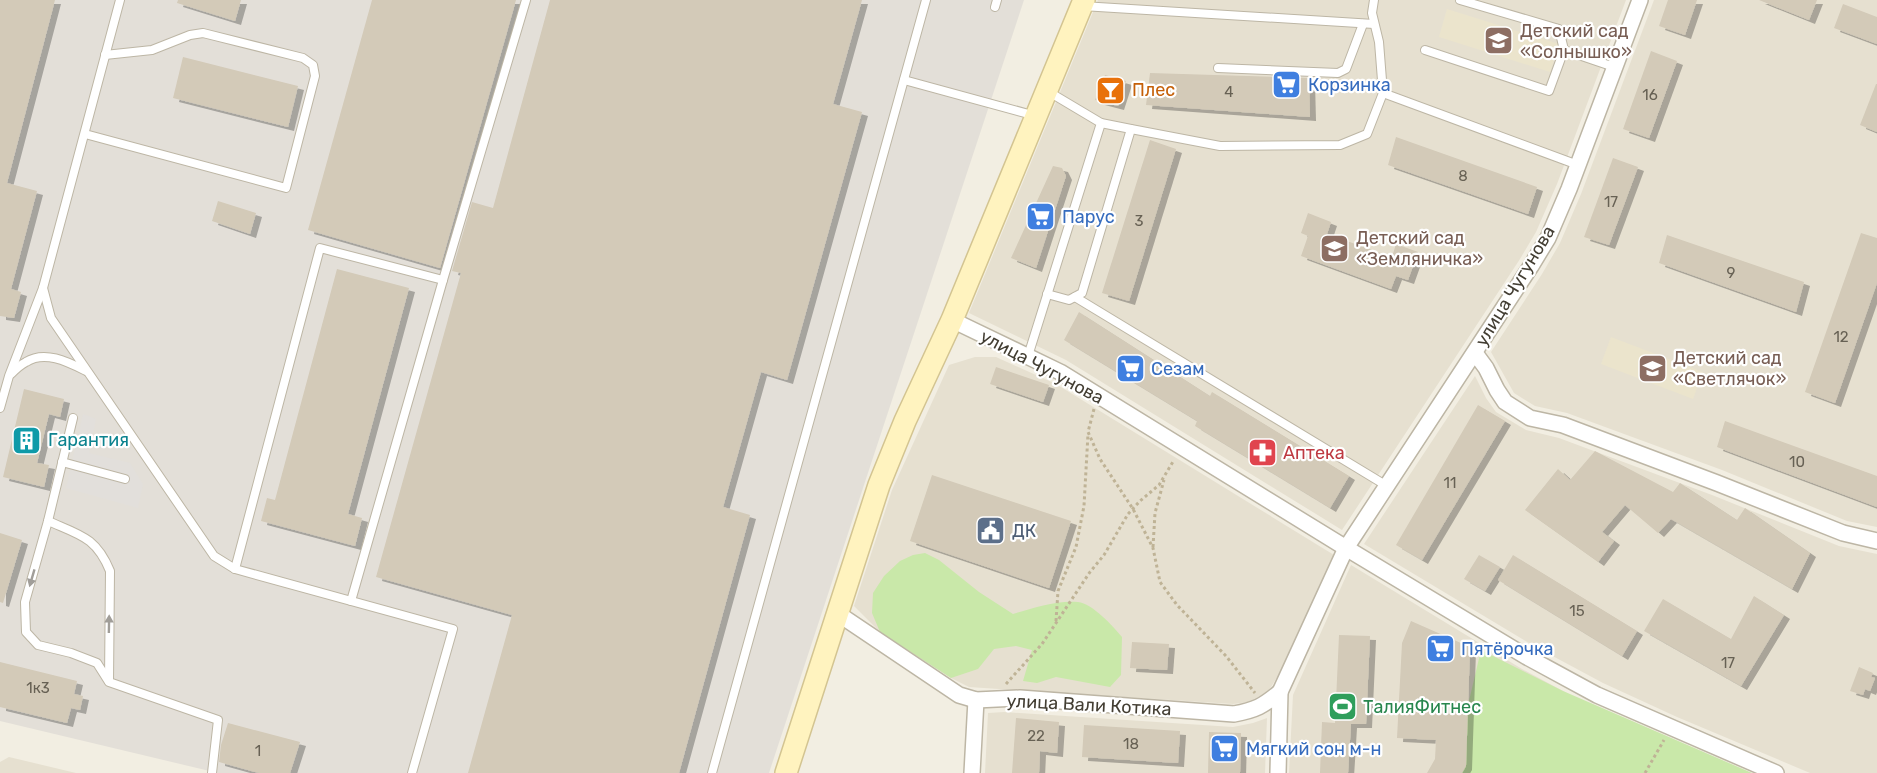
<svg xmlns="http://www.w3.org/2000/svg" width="1877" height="773" font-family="Rubik,sans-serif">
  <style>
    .residential { fill: #e6e0d0 }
    .industrial { fill: #e3dfd8 }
    .education { fill: #ebe4cc }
    .green { fill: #c9e8a9 }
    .parking { fill: #e2dfdb }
    .building { fill: #d3cab8; filter: url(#shadow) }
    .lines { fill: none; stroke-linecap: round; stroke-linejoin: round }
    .lane-casing { stroke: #bdb6a5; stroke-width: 10 }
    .street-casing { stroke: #bdb6a5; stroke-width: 18 }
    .secondary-casing { stroke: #d3c491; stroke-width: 24 }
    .path { stroke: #bfb396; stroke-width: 3; stroke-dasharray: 3 3; stroke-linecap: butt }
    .lane { stroke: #fff; stroke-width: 8 }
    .street { stroke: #fff; stroke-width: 15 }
    .secondary { stroke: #fff3bf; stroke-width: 21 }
    .oneway { fill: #a19e99 }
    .labels { text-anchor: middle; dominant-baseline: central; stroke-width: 4.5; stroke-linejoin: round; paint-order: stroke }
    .number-label { font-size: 15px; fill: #676154 }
    .education-label { font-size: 18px; fill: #785e54; stroke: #fff; text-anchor: start }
    .shop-label { font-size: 18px; fill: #366cbe; stroke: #fff; text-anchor: start }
    .food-label { font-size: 18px; fill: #c56008; stroke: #fff; text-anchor: start }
    .street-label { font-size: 18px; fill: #433e33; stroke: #fff }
    .culture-label { font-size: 18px; fill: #0d838f; stroke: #fff; text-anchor: start }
    .health-label { font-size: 18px; fill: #be3a42; stroke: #fff; text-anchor: start }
    .service-label { font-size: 18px; fill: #4e5e75; stroke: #fff; text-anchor: start }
    .leisure-label { font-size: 18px; fill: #27864d; stroke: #fff; text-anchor: start }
  </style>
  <defs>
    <filter id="shadow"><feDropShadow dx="6" dy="4" stdDeviation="0" flood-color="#0004"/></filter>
  </defs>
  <rect width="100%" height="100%" fill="#f2eee2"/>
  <g class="residential">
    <polygon points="1098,0 1626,0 1557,184 1536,232 1520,259 1342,530 1066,360 969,313"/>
    <polygon points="1654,0 1877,0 1877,527 1847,521 1722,470 1567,413 1535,406 1514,393 1491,352 1542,274 1560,243 1581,194"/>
    <polygon points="975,357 996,357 1056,384 1334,555 1280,672 1268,692 1248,702 1233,704 969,687 951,678 880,632 854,606 892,490 949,365"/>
    <polygon points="1475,376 1486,398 1496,412 1526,430 1559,438 1712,495 1839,546 1877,554 1877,773 1810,773 1677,717 1603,683 1534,646 1364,544"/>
    <polygon points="1351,565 1522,669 1591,706 1742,773 1289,773 1293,695"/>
    <polygon points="1004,712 1233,727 1253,723 1267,718 1265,773 985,773 988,713"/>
    <polygon points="9,757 76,773 0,773 0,762"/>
  </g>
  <polygon class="industrial" points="0,0 1024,0 769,773 218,773 0,721"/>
  <g class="education">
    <polygon points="1447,9 1559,44 1550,72 1439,37"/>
    <polygon points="1611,337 1703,372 1693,399 1601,364"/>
  </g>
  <g class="green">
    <path d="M925,553l14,7 40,32 34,22c19,-6 45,-14 65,-12 14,1 36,25 44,35l-1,38 -11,12 -54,-10 -19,6 -14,-2 9,-31 -16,-4 -22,3 -16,20 -27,9 -71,-46 -8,-19 1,-20 11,-17 16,-15 13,-6z"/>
    <polygon points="1481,650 1563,691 1752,773 1452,773"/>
  </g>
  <polygon class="parking" points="83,414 96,419 89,453 130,463 143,484 138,508 66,488"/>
  <g class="building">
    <polygon points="0,0 55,0 7,183 37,191 11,289 21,292 14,318 0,316"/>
    <polygon points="178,0 241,0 235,21 177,3"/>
    <polygon points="372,0 516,0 440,268 308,230"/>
    <polygon points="550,0 862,0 833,104 862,112 787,380 761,372 723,507 750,515 679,773 468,773 512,615 376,577 461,273 452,271 472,202 493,208"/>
    <polygon points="1668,0 1697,0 1685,35 1659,26"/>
    <polygon points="1759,0 1817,0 1809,20"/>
    <polygon points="1843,4 1877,17 1877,44 1834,28"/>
    <polygon points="1651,51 1677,61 1649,138 1623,129"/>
    <polygon points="183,57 298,86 288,127 173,98"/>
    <polygon points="1150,73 1309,78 1310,117 1146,105"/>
    <polygon points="1105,75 1126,81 1118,106 1095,100"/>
    <polygon points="1876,84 1877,84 1877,132 1860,125"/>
    <polygon points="1396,137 1537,187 1528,214 1388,165"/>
    <polygon points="1150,140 1176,149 1129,301 1102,293"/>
    <polygon points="1613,158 1638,167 1609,245 1584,237"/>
    <polygon points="1053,166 1062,168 1066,176 1036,268 1011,258"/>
    <polygon points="218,201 256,213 250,234 212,221"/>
    <polygon points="1308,213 1331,222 1327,234 1392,257 1396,244 1418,252 1408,280 1396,276 1391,289 1301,256 1308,236 1301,233"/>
    <polygon points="1861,233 1877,238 1877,283 1835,403 1805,392"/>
    <polygon points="1667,235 1804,282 1796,312 1659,263"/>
    <polygon points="337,269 409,288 348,514 362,518 355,546 261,521 267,498 275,500"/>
    <polygon points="1079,312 1210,396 1212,392 1349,476 1330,508 1195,426 1197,421 1064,340"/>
    <polygon points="996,367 1049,385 1043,402 990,384"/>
    <polygon points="24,389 64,399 60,417 49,414 37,463 49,465 44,487 3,477"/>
    <polygon points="1478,405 1505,421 1422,560 1396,545"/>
    <polygon points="1725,421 1877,476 1877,507 1717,447"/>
    <polygon points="1595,451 1673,492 1680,483 1737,520 1745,508 1810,553 1792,589 1671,519 1658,533 1625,505 1602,532 1614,541 1598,562 1525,510 1558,469 1570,480"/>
    <polygon points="932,475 1071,521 1049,588 910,541"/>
    <polygon points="0,533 22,540 3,603 0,602"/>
    <polygon points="1479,555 1500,567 1485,591 1464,579"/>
    <polygon points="1513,555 1637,631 1622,656 1498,580"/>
    <polygon points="1754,596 1784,615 1741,686 1644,631 1663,599 1731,639"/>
    <polygon points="1411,621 1470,647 1466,766 1462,773 1427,773 1435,759 1436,740 1397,738 1402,643"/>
    <polygon points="1339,635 1370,636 1366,724 1351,724 1348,773 1320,773 1322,722 1335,723"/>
    <polygon points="1132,642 1169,644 1167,670 1130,668"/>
    <polygon points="0,662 77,681 74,694 83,696 80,710 71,708 67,723 0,707"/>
    <polygon points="1859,667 1873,673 1871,677 1875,678 1870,691 1865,689 1863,695 1850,691"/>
    <polygon points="1016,718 1059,722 1057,753 1040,751 1039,773 1012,773"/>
    <polygon points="228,723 300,742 290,773 259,773 219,762 221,745"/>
    <polygon points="1084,725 1180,731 1178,763 1082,757"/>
    <polygon points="1209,732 1241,733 1240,773 1208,773"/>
  </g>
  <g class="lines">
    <defs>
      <g id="lane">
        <polyline points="1460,0 1559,29 1564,50"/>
        <polyline points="1082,6 1374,24"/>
        <polyline points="995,7 997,0"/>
        <polyline points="1425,50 1549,91 1564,50 1614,67"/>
        <polyline points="1218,68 1338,73 1346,69 1363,24"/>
        <polyline points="904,80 1036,116"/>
        <polyline points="1383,93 1578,165"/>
        <polyline points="1131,129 1220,146 1340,145 1367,134 1383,93 1379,42 1372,13 1374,0"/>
        <polyline points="85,134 286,188 315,76 313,65 303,58 203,33 190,35 152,50 105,55"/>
        <polyline points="43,288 51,318 214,556 235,569 453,629 412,773"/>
        <polyline points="1047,294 1069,300 1082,293 1131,129 1101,123"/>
        <polyline points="1075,297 1387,486"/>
        <polyline points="1028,356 1101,123 1049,92"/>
        <path d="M11,374c4,-4 9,-9 15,-12 19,-12 42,0 60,9"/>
        <polyline points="0,408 9,376 43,288 120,0"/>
        <polyline points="73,418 48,521 25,602 26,632 38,645 71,653 97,663 109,682 218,720 212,773"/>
        <polyline points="62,462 125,479"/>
        <path d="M48,521c32,14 48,16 62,50l-1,110"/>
        <polyline points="235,569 320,248 443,280"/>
        <polyline points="351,601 443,280 526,0"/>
        <polyline points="712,773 926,0"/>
      </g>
      <g id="street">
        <polyline points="952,320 1060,372 1346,548 1527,657 1597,695 1776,773"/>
        <polyline points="1475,353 1486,368 1497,390 1505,402 1530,418 1563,425 1717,483 1843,533 1877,541"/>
        <path d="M837,613l122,82 17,5 44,-2 214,16c22,-4 29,-8 46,-22l-2,81"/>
        <polyline points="1280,692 1346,548 1531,266 1548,238 1569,189 1640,0"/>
        <polyline points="972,773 976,700"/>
      </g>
      <polyline id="secondary" points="786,773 879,485 905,421 952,320 1084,0"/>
    </defs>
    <use href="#lane" class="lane-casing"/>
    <use href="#street" class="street-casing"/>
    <use href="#secondary" class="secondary-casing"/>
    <g class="path">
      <polyline points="1094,409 1088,432 1100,459 1133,509 1153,548 1160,582 1177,605 1226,656 1255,693"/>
      <polyline points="1153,547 1155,513 1164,480"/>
      <polyline points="1056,621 1058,591 1076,547 1084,506 1088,434"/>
      <polyline points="1006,684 1042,644 1090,572 1104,555 1128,514 1140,501 1159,485 1174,460"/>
      <polyline points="1645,773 1664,740"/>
    </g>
    <use href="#lane" class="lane"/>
    <use href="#street" class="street"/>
    <use href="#secondary" class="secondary"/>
  </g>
  <defs><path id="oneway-solid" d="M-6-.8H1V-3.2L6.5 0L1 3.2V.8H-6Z" transform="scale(1.5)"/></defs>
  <g class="oneway">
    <use href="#oneway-solid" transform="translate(32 578) rotate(106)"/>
    <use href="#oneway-solid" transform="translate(109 624) rotate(-89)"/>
  </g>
  <defs>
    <symbol id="school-square" viewBox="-11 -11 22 22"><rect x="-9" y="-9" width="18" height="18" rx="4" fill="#8d6e63" stroke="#fff"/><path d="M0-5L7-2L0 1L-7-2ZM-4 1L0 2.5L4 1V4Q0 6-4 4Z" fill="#fff"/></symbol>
    <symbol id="supermarket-square" viewBox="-11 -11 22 22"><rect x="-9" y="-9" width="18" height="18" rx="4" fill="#3f7fe0" stroke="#fff"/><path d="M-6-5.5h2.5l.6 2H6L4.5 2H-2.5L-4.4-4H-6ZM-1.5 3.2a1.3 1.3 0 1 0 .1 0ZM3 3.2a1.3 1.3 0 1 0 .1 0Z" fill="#fff"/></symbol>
    <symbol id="bar-square" viewBox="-11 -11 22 22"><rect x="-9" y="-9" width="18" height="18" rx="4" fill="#e8710a" stroke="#fff"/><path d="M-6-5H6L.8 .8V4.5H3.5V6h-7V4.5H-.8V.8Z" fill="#fff"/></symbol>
    <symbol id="building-square" viewBox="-11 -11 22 22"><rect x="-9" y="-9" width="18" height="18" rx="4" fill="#0f9aa8" stroke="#fff"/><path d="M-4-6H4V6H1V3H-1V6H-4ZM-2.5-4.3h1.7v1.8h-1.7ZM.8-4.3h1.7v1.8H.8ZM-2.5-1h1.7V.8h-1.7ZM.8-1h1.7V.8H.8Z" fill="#fff"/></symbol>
    <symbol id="pharmacy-square" viewBox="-11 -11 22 22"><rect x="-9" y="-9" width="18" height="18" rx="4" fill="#e0444e" stroke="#fff"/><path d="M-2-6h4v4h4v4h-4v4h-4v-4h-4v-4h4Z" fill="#fff"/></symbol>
    <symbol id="civic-square" viewBox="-11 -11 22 22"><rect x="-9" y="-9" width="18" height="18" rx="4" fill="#5c6f8a" stroke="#fff"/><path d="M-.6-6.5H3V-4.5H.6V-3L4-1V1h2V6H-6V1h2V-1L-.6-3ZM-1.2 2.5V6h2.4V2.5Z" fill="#fff"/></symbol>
    <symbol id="stadium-square" viewBox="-11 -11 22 22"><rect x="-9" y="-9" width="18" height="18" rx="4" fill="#2e9e5b" stroke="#fff"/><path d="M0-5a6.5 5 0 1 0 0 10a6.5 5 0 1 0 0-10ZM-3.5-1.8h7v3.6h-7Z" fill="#fff"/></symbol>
  </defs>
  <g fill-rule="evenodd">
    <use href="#school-square" x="1482" y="24" width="33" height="33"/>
    <use href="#supermarket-square" x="1270" y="68" width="33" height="33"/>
    <use href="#bar-square" x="1094" y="74" width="33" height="33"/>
    <use href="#supermarket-square" x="1024" y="200" width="33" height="33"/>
    <use href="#school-square" x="1318" y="232" width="33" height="33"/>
    <use href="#school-square" x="1636" y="352" width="33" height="33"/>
    <use href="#supermarket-square" x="1114" y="352" width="33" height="33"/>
    <use href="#building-square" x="10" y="424" width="33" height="33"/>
    <use href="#pharmacy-square" x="1246" y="436" width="33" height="33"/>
    <use href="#civic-square" x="974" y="514" width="33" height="33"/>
    <use href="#supermarket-square" x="1424" y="632" width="33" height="33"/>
    <use href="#stadium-square" x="1326" y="690" width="33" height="33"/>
    <use href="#supermarket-square" x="1208" y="732" width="33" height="33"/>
  </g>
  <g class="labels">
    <g class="number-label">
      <text x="1229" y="92">4</text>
      <text x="1650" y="95">16</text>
      <text x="1463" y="176">8</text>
      <text x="1611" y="202">17</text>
      <text x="1139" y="221">3</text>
      <text x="1731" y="273">9</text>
      <text x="1841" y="337">12</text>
      <text x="1797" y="462">10</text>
      <text x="1450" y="483">11</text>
      <text x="1577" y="611">15</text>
      <text x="1728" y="663">17</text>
      <text x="38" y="688">1к3</text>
      <text x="1036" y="736">22</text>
      <text x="1131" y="744">18</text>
      <text x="258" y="751">1</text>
    </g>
    <g class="education-label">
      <text x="1520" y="31">Детский сад<tspan x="1520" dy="21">«Солнышко»</tspan></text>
      <text x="1356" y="238">Детский сад<tspan x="1356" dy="21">«Земляничка»</tspan></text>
      <text x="1673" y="358">Детский сад<tspan x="1673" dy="21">«Светлячок»</tspan></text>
    </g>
    <g class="shop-label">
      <text x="1308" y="85">Корзинка</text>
      <text x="1062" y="217">Парус</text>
      <text x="1151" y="369">Сезам</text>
      <text x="1461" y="649">Пятёрочка</text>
      <text x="1246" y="749">Мягкий сон м-н</text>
    </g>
    <g class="food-label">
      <text x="1132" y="90">Плес</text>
    </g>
    <g class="street-label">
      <text transform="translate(1515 286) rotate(-59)">улица Чугунова</text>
      <text transform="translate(1042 367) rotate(28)">улица Чугунова</text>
      <text transform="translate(1089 705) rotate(3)">улица Вали Котика</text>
    </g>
    <g class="culture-label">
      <text x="48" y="440">Гарантия</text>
    </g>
    <g class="health-label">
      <text x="1283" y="453">Аптека</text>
    </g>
    <g class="service-label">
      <text x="1012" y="531">ДК</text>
    </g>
    <g class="leisure-label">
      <text x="1363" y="707">ТалияФитнес</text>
    </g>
  </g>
</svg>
